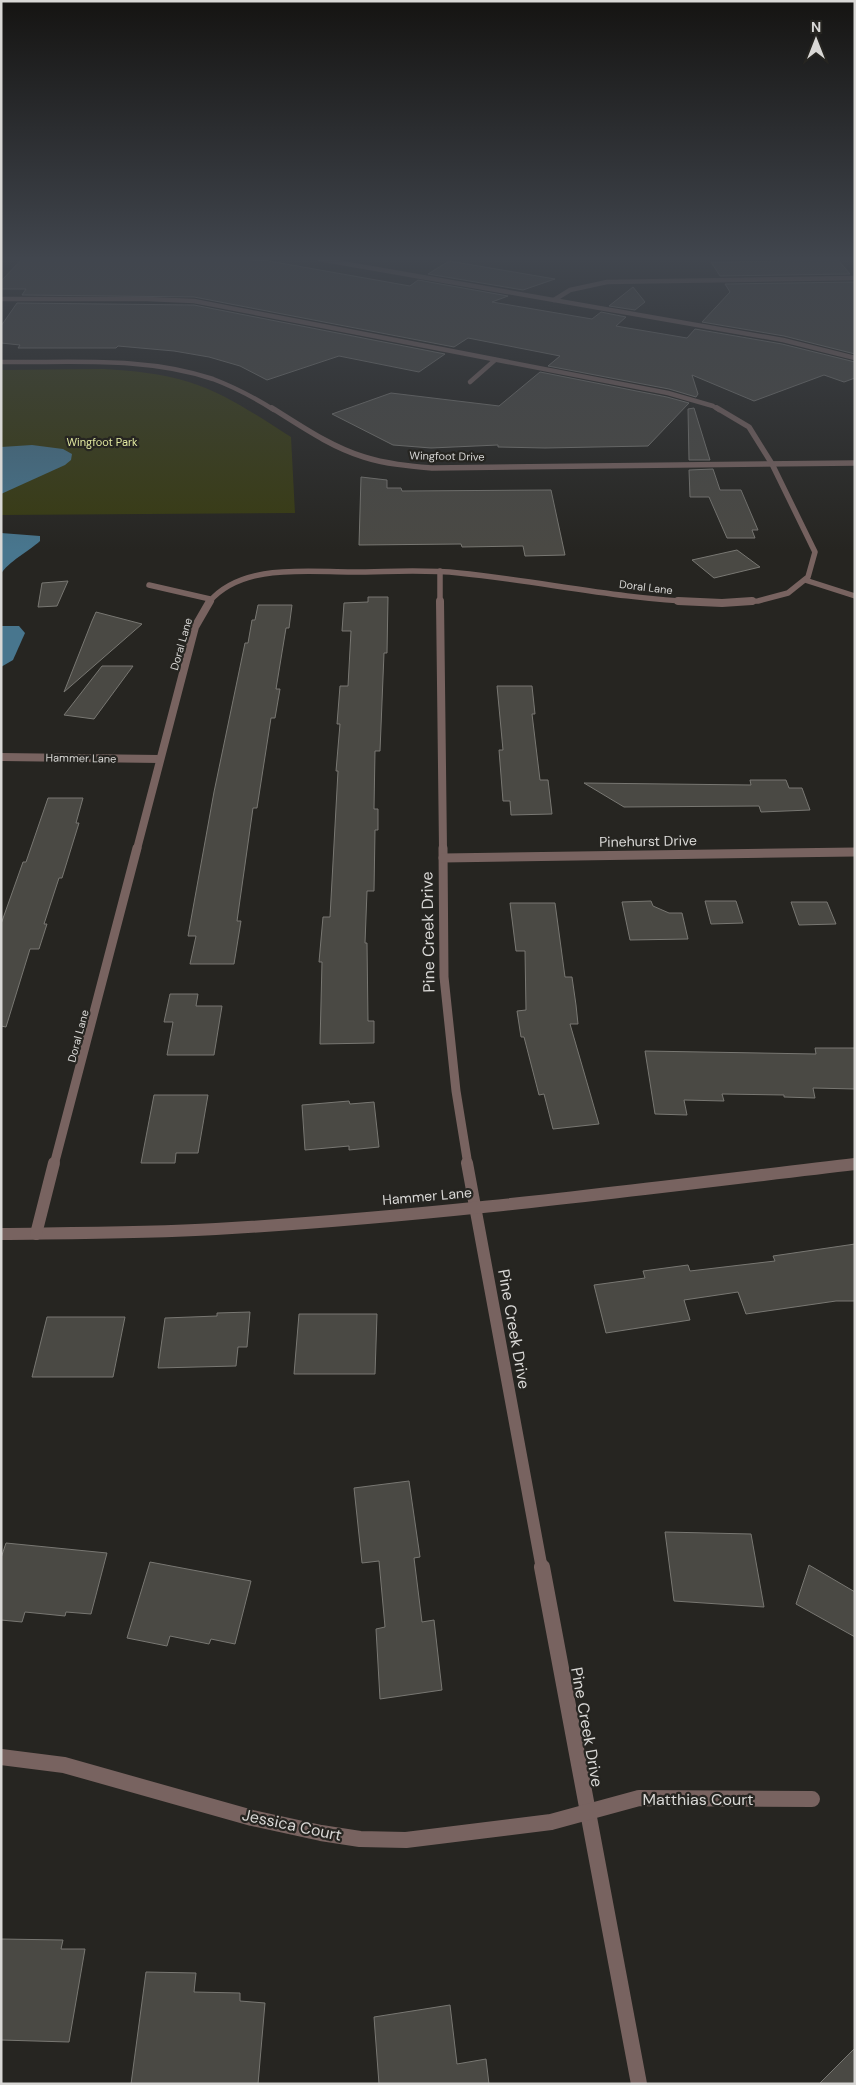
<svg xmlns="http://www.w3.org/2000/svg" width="856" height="2085" font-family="'DM Sans',sans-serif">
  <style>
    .green { fill: #383b11 }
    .water { fill: #48768e }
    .building { fill: #4a4944; stroke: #787772 }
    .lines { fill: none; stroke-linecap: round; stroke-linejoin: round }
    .minor-far5 { stroke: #786360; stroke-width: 4.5 }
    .minor-far4 { stroke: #786360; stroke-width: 5.5 }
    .minor-far3 { stroke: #786360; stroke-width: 8 }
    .minor-far2 { stroke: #786360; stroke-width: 9 }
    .minor-far1 { stroke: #786360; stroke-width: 12 }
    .minor { stroke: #786360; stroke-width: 16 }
    .labels { text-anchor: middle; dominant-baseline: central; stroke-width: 4.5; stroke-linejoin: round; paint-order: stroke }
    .far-park-label { font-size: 11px; fill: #e1e8a0; stroke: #262521 }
    .far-street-label { font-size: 11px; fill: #d9d8d6; stroke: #262521 }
    .street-label { font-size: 14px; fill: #d9d8d6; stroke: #262521 }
    .near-street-label { font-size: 16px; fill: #d9d8d6; stroke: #262521 }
  </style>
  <rect width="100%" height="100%" fill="#262521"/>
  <path class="green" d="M104,369c29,2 57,4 85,13 36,11 70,35 102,55l4,76 -294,2v-145z"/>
  <g class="water">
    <polygon points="32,445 63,449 72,454 71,460 65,465 1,494 1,447"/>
    <path d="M1,533l39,3v5c-11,10 -32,21 -39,33z"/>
    <polygon points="1,626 19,626 25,633 13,660 1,667"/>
  </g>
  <g class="building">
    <polygon points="22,259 239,259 269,261 410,286 418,280 508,296 492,302 592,319 601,312 626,317 616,326 687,338 695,329 782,344 855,362 855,378 844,382 824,375 754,401 692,375 698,394 696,397 669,389 548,366 560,356 468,338 454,347 194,297 22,295 26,289 1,289 1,281"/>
    <polygon points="449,261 555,279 523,290 428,274"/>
    <polygon points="799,261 839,261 850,274 720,276 711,262"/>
    <polygon points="855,282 855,354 784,336 702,322 730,292 725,284"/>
    <polygon points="633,287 645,302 635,310 609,306"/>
    <polygon points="17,303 194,305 445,354 419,372 339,356 267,380 240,366 209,357 174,351 118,346 116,348 18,348 20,345 1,343 1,326"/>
    <polygon points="540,372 667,397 689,403 648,446 545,448 498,447 498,445 431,448 393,445 332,414 391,393 499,406"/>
    <polygon points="694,408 710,460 689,460 688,409"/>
    <polygon points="713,469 720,490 741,490 758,530 752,530 755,538 727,538 709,497 690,497 689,470"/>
    <polygon points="361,477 387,480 387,488 401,488 402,491 551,490 565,555 525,556 523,546 462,547 461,544 359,545"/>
    <polygon points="737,550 760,567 714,578 692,560"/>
    <polygon points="68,581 57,606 38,607 42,583"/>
    <polygon points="368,597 388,597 387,653 384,653 380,751 375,751 374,809 378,809 378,830 375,830 374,891 367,891 365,943 367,943 368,1021 374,1021 374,1043 320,1044 322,962 319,962 323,917 330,917 338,771 336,771 340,724 337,724 340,686 348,686 351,631 342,631 344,603 368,602"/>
    <polygon points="258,605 292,605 289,628 286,628 276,689 280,689 275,718 271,718 257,808 253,808 237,921 241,921 234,964 190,964 196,936 188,936 214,792 245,643 248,643 252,620 255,620"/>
    <polygon points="96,612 142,624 64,692 92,621"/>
    <polygon points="102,666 133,666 94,719 64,715"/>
    <polygon points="497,686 532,686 535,714 532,714 540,780 548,780 552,814 511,815 510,801 503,801 499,750 503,750"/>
    <polygon points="750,780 786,780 789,788 802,788 810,810 761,812 759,806 624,807 584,783 751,785"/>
    <polygon points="48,798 83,798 76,823 79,823 62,878 59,878 44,924 47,924 39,949 30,949 6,1027 1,1026 1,924 23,862 26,862"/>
    <polygon points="651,901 653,906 669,913 682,913 688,939 630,940 622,902"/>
    <polygon points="705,901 736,901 743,923 711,924"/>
    <polygon points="791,902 827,902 836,924 799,925"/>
    <polygon points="510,903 555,903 565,977 572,977 576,1005 578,1024 570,1024 599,1124 553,1129 544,1094 539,1095 524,1037 521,1037 517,1011 526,1010 525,951 516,951"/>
    <polygon points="170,994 198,994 196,1006 222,1006 214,1055 167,1055 173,1022 164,1022"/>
    <polygon points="815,1048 855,1048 855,1089 813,1088 815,1098 784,1097 784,1095 722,1094 724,1101 684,1100 687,1115 655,1114 645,1051 816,1054"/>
    <polygon points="154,1095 208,1095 198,1153 176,1153 175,1163 141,1163"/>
    <polygon points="349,1101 350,1104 374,1102 379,1147 349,1150 349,1146 305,1150 302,1105"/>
    <polygon points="855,1244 855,1301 836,1301 746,1314 738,1292 684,1300 690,1320 606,1333 594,1285 645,1278 643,1271 688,1265 690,1271 775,1261 773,1256"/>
    <polygon points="250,1312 247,1347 238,1347 236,1366 158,1368 165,1318 217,1316 217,1313"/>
    <polygon points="299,1314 377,1314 375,1374 294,1374"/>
    <polygon points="47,1317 125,1317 113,1377 32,1377"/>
    <polygon points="409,1481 420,1557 414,1558 422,1622 434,1620 442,1690 380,1699 376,1629 385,1627 379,1561 362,1563 354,1488"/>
    <polygon points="665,1532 751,1534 764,1607 674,1601"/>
    <polygon points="6,1543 107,1553 91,1614 66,1612 65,1616 25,1612 22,1622 1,1620 1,1558"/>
    <polygon points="150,1562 251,1581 235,1644 211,1639 209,1644 170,1636 167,1646 127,1638"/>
    <polygon points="809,1565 855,1592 855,1637 796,1604"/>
    <polygon points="1,1939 63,1940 61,1949 85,1949 69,2042 1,2040"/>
    <polygon points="146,1972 196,1973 194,1992 240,1993 240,2001 265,2003 258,2084 131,2084"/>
    <polygon points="450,2005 457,2064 486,2059 489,2084 379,2084 374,2017"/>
    <polygon points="855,2048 855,2084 819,2084"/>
  </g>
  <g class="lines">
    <g class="minor-far5">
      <polyline points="319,259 783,340 855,358"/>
      <polyline points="1,299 147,299 194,301 668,393 713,406 719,410"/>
      <polyline points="554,300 570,290 607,282 855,278"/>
      <path d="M1,362c70,1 144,-6 212,17 21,8 42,19 61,31"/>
      <polyline points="470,382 495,360"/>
    </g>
    <g class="minor-far4">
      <path d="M272,408c29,18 59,39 92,49 22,7 45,9 68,11l423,-5"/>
      <polyline points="717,408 749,427 772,464 815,552 808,577 788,593 758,601 734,602"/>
      <polyline points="440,571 440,602"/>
      <polyline points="805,580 855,596"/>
      <polyline points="149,585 210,599"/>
      <path d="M209,602c33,-39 97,-30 143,-30 36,0 71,-3 107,1 80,8 160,26 241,29"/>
    </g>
    <g class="minor-far3">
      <polyline points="440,601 443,849"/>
      <polyline points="678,601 722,603 752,601"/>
      <polyline points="1,757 160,759"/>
      <polyline points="137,849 195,627 210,601"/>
    </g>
    <g class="minor-far2">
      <polyline points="443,848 444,977 456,1091 468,1165"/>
      <polyline points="443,858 855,852"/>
      <polyline points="54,1165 137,848"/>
      <polyline points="850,1165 855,1164"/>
    </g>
    <g class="minor-far1">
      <polyline points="467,1163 542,1569"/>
      <path d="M1,1234c72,-1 144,-1 215,-5 214,-12 427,-40 639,-65"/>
      <polyline points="36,1234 54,1163"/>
    </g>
    <g class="minor">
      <polyline points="542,1567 639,2084"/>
      <polyline points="1,1757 64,1765 252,1818 321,1833 360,1839 406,1840 551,1822 639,1798 812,1799"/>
    </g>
  </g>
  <linearGradient id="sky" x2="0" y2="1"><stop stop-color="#151412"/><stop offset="0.47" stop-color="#41464e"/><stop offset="1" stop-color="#41464e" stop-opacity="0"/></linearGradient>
  <rect width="856" height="550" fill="url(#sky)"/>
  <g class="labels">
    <g class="far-park-label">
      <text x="102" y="442">Wingfoot Park</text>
    </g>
    <g class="far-street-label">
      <text transform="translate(447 456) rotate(1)">Wingfoot Drive</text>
      <text transform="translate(646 587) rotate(7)">Doral Lane</text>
      <text transform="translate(181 644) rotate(-74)">Doral Lane</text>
      <text transform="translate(81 758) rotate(1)">Hammer Lane</text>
      <text transform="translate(78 1036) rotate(-75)">Doral Lane</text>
    </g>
    <g class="street-label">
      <text transform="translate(648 841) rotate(-1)">Pinehurst Drive</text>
      <text transform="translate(427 1196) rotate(-5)">Hammer Lane</text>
    </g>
    <g class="near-street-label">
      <text transform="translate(428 932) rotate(-91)">Pine Creek Drive</text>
      <text transform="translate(514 1329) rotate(80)">Pine Creek Drive</text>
      <text transform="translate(587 1727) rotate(80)">Pine Creek Drive</text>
      <text x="698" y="1799">Matthias Court</text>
      <text transform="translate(292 1825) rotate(12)">Jessica Court</text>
    </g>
  </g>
  <rect width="856" height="2085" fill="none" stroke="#d9d8d6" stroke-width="5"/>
  <g transform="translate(816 40)" stroke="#262521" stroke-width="4" paint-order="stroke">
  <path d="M0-4L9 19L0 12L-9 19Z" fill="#d9d8d6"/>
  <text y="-8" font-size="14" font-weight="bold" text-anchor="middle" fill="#d9d8d6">N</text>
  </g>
</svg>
